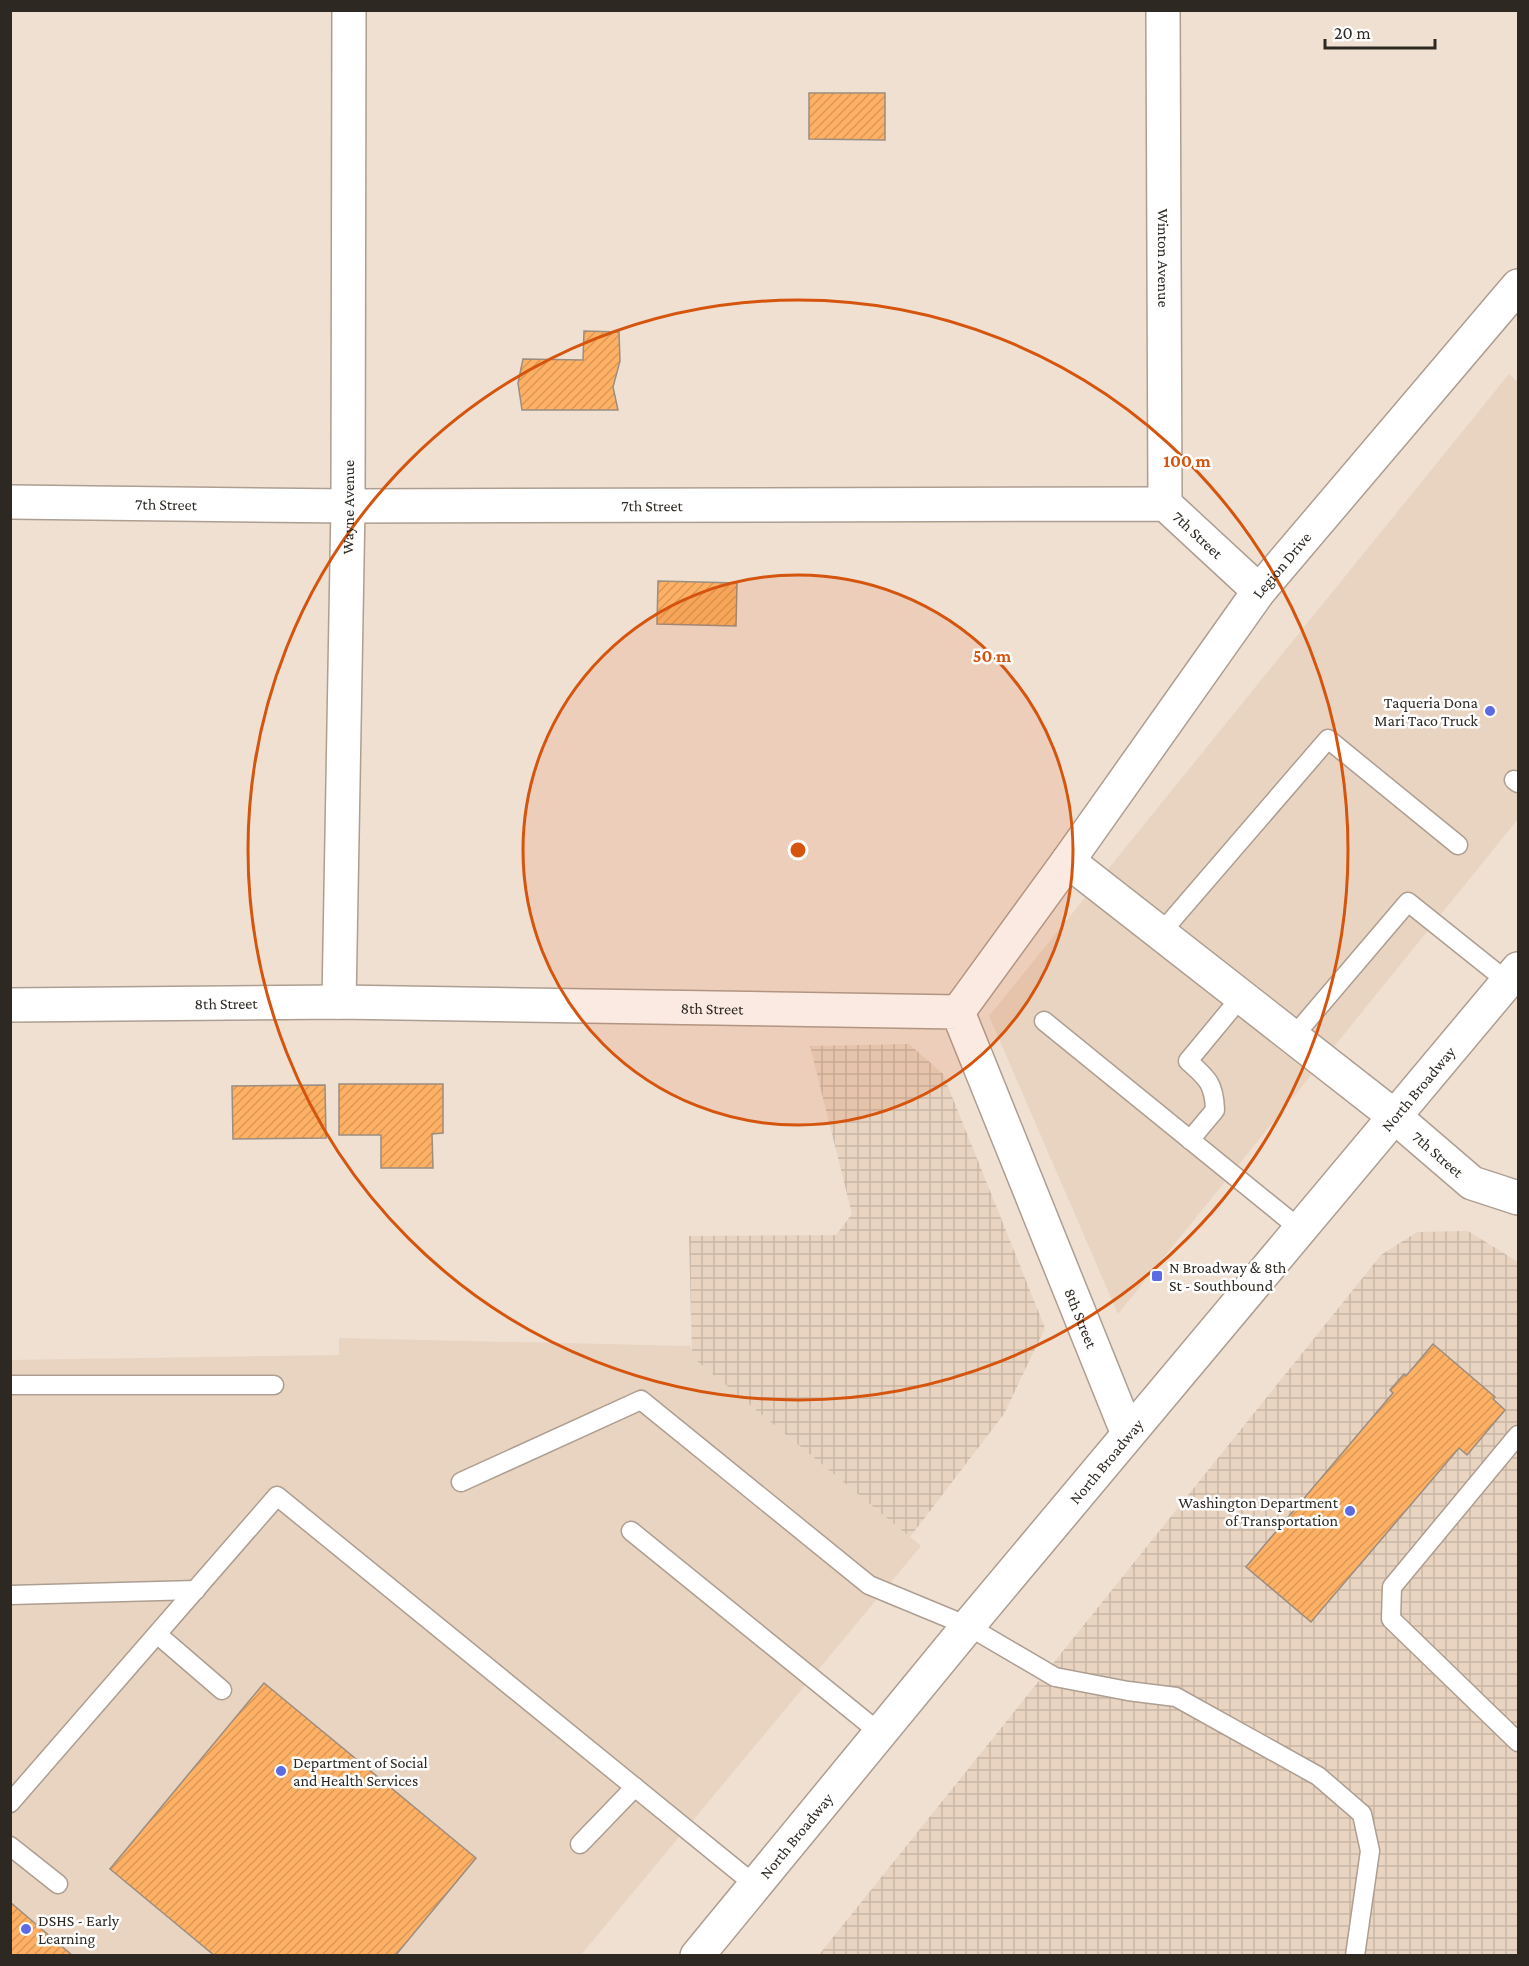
<svg xmlns="http://www.w3.org/2000/svg" width="1529" height="1966" font-family="'Crimson Pro',serif">
  <style>
    .built { fill: #e9d4c1 }
    .industrial { fill: url(#industrial-grid) }
    .building { fill: url(#building-hatch); stroke: #9b8d80; stroke-width: 1.5 }
    .lines { fill: none; stroke-linecap: round; stroke-linejoin: round }
    .lane-casing { stroke: #ad9e91; stroke-width: 21 }
    .street-casing { stroke: #ad9e91; stroke-width: 36 }
    .primary-casing { stroke: #ad9e91; stroke-width: 36 }
    .lane { stroke: #fff; stroke-width: 18 }
    .street { stroke: #fff; stroke-width: 33 }
    .primary { stroke: #fff; stroke-width: 33 }
    .ring { fill: none; stroke: #d5540e; stroke-width: 3 }
    .poi-dot { fill: #5d6be2; stroke: #fff; stroke-width: 2 }
    .labels { text-anchor: middle; dominant-baseline: central; stroke-width: 5; stroke-linejoin: round; paint-order: stroke }
    .street-label { font-size: 16px; fill: #2d2822; stroke: #fff }
    .poi-label { font-size: 16px; fill: #2d2822; stroke: #fff; text-anchor: start }
    .centre { fill: #d5540e; stroke: #fff; stroke-width: 3 }
    .ring-label { font-size: 18px; text-anchor: middle; font-weight: bold; fill: #d5540e; stroke: #fff; stroke-width: 5; stroke-linejoin: round; paint-order: stroke }
  </style>
  <defs>
    <pattern id="industrial-grid" width="8" height="8" patternUnits="userSpaceOnUse" patternTransform="scale(1.5)"><rect width="8" height="8" fill="#e9d4c1"/><path d="M0 4h8M4 0v8" fill="none" stroke="#c8b6a6"/></pattern>
    <pattern id="building-hatch" width="6" height="6" patternUnits="userSpaceOnUse" patternTransform="scale(1.5)"><rect width="6" height="6" fill="#feb164"/><path d="M-1 1l2-2M0 6l6-6M5 7l2-2" fill="none" stroke="#da9856"/></pattern>
  </defs>
  <rect width="100%" height="100%" fill="#efe0d2"/>
  <g class="built">
    <polygon points="1509,374 1518,382 1518,819 1118,1314 989,1016"/>
    <polygon points="339,1338 691,1346 692,1357 921,1546 581,1955 11,1955 10,1360 339,1355"/>
  </g>
  <g class="industrial">
    <polygon points="909,1044 943,1074 1045,1328 1004,1414 910,1537 692,1357 689,1236 836,1235 852,1214 810,1046"/>
    <polygon points="1468,1231 1518,1262 1518,1955 818,1956 1381,1255 1417,1232"/>
  </g>
  <g class="building">
    <polygon points="809,93 885,93 885,140 809,139"/>
    <polygon points="584,331 619,332 620,361 613,387 618,410 522,410 518,383 523,359 583,360"/>
    <polygon points="658,581 737,583 736,626 657,624"/>
    <polygon points="339,1084 443,1084 443,1133 432,1134 433,1168 381,1168 381,1135 339,1135"/>
    <polygon points="325,1085 326,1138 233,1139 232,1086"/>
    <polygon points="1433,1344 1495,1397 1493,1399 1505,1410 1467,1455 1459,1448 1311,1622 1246,1567 1393,1393 1390,1390 1404,1374 1406,1376"/>
    <polygon points="264,1683 476,1858 395,1956 215,1956 110,1869"/>
    <polygon points="10,1902 73,1956 10,1956"/>
  </g>
  <g class="lines">
    <defs>
      <g id="lane">
        <polyline points="1514,780 1518,783"/>
        <polyline points="1160,934 1328,739 1458,845"/>
        <polyline points="1044,1021 1300,1229"/>
        <polyline points="1293,1037 1408,902 1508,982"/>
        <path d="M1190,1140l25,-30c-1,-27 -8,-32 -27,-49l53,-64"/>
        <polyline points="10,1385 274,1385"/>
        <polyline points="1518,1435 1392,1587 1391,1619 1518,1742"/>
        <polyline points="461,1482 641,1400 869,1585 968,1626 1055,1677 1128,1691 1176,1697 1318,1776 1362,1814 1370,1851 1355,1956"/>
        <polyline points="631,1531 880,1733"/>
        <polyline points="10,1595 196,1590"/>
        <polyline points="157,1634 222,1690"/>
        <polyline points="10,1803 277,1496 755,1885"/>
        <polyline points="580,1844 635,1787"/>
        <polyline points="10,1846 58,1884"/>
      </g>
      <g id="street">
        <path id="s1" d="M1163,10l2,494"/>
        <path id="s2" d="M10,502l338,4 817,-2 94,87"/>
        <path id="s3" d="M1068,861l326,255 78,67 46,15"/>
        <path id="s4" d="M339,1002l9,-496 1,-496"/>
        <path id="s5" d="M10,1005l329,-3 619,10 170,422"/>
        <path id="s6" d="M958,1012l110,-151 191,-270 259,-305"/>
      </g>
      <g id="primary">
        <path id="s7" d="M697,1956l271,-330 550,-657"/>
      </g>
    </defs>
    <use href="#lane" class="lane-casing"/>
    <use href="#street" class="street-casing"/>
    <use href="#primary" class="primary-casing"/>
    <use href="#lane" class="lane"/>
    <use href="#street" class="street"/>
    <use href="#primary" class="primary"/>
  </g>
  <circle cx="798" cy="850" r="275" fill="#d5540e" fill-opacity=".12"/>
  <g class="ring">
    <circle cx="798" cy="850" r="275"/>
    <circle cx="798" cy="850" r="550"/>
  </g>
  <g class="poi-dot">
    <circle cx="1490" cy="711" r="6"/>
    <rect x="1151" y="1270" width="12" height="12" rx="3"/>
    <circle cx="1350" cy="1511" r="6"/>
    <circle cx="281" cy="1771" r="6"/>
    <circle cx="26" cy="1929" r="6"/>
  </g>
  <g class="labels">
    <g class="street-label">
      <text stroke="none"><textPath href="#s1" startOffset="248">Winton Avenue</textPath></text>
      <text stroke="none"><textPath href="#s2" startOffset="156">7th Street</textPath></text>
      <text stroke="none"><textPath href="#s2" startOffset="642">7th Street</textPath></text>
      <text stroke="none"><textPath href="#s4" startOffset="495">Wayne Avenue</textPath></text>
      <text stroke="none"><textPath href="#s2" startOffset="1200">7th Street</textPath></text>
      <text stroke="none"><textPath href="#s6" startOffset="552">Legion Drive</textPath></text>
      <text stroke="none"><textPath href="#s5" startOffset="216">8th Street</textPath></text>
      <text stroke="none"><textPath href="#s5" startOffset="702">8th Street</textPath></text>
      <text stroke="none"><textPath href="#s7" startOffset="1128">North Broadway</textPath></text>
      <text stroke="none"><textPath href="#s3" startOffset="472">7th Street</textPath></text>
      <text stroke="none"><textPath href="#s5" startOffset="1278">8th Street</textPath></text>
      <text stroke="none"><textPath href="#s7" startOffset="642">North Broadway</textPath></text>
      <text stroke="none"><textPath href="#s7" startOffset="156">North Broadway</textPath></text>
    </g>
    <g class="poi-label">
      <text x="1478" y="702" text-anchor="end">Taqueria Dona<tspan x="1478" dy="18">Mari Taco Truck</tspan></text>
      <text x="1169" y="1267">N Broadway &amp; 8th<tspan x="1169" dy="18">St - Southbound</tspan></text>
      <text x="1338" y="1502" text-anchor="end">Washington Department<tspan x="1338" dy="18">of Transportation</tspan></text>
      <text x="293" y="1762">Department of Social<tspan x="293" dy="18">and Health Services</tspan></text>
      <text x="38" y="1920">DSHS - Early<tspan x="38" dy="18">Learning</tspan></text>
    </g>
  </g>
  <circle cx="798" cy="850" r="9" class="centre"/>
  <g class="ring-label">
    <text x="1187" y="467">100 m</text>
    <text x="992" y="662">50 m</text>
  </g>
  <rect width="1529" height="1966" fill="none" stroke="#2d2822" stroke-width="24"/>
  <path d="M1325 39v9h110v-9" fill="none" stroke="#2d2822" stroke-width="3"/>
  <text x="1334" y="39" font-size="18" fill="#2d2822" stroke="#ffffff" stroke-width="4.5" paint-order="stroke">20 m</text>
</svg>
